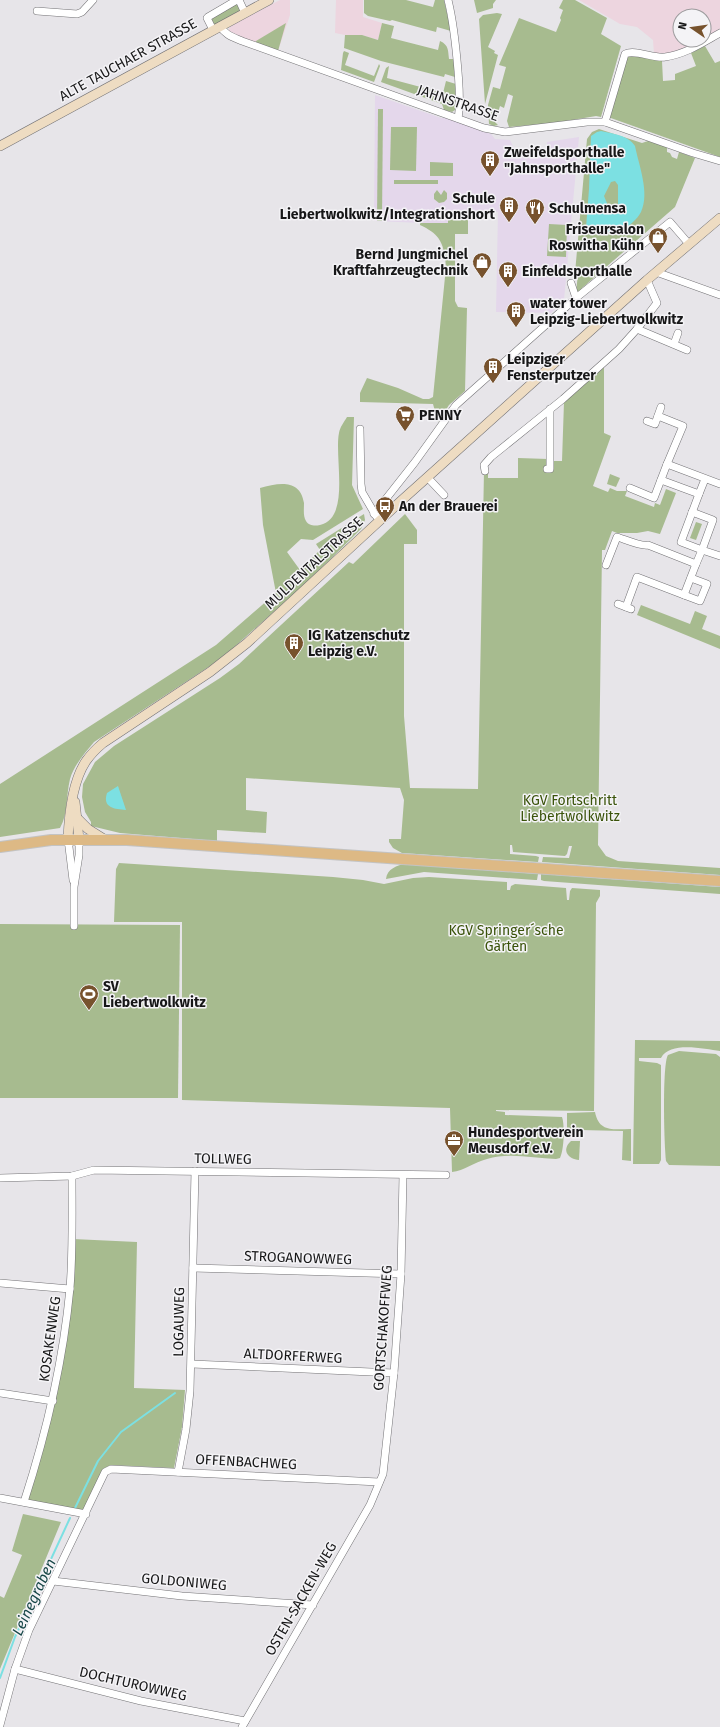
<svg xmlns="http://www.w3.org/2000/svg" width="720" height="1727" font-family="'Fira Sans',sans-serif">
  <style>
    .industrial { fill: #edd5df }
    .education { fill: #e4d7eb }
    .green { fill: #a7bb8f }
    .water { fill: #7ce0e2; fill-rule: evenodd }
    .lines { fill: none; stroke-linecap: round; stroke-linejoin: round }
    .stream { stroke: #7ce0e2; stroke-width: 2 }
    .street-casing { stroke: #737275; stroke-width: 8 }
    .secondary-casing { stroke: #737275; stroke-width: 10 }
    .primary-casing { stroke: #c3c3c3; stroke-width: 12 }
    .street { stroke: #fff; stroke-width: 7 }
    .secondary { stroke: #eedcc2; stroke-width: 9 }
    .primary { stroke: #ddb985; stroke-width: 10 }
    .labels { text-anchor: middle; dominant-baseline: central; stroke-width: 3; stroke-linejoin: round; paint-order: stroke }
    .street-label { font-size: 14px; fill: #171718; stroke: #f4f3f6 }
    .poi-label { font-size: 14px; font-weight: bold; fill: #171718; stroke: #f4f3f6; text-anchor: start }
    .park-label { font-size: 14px; fill: #3a530a; stroke: #f4f3f6 }
    .water-label { font-size: 15px; font-style: italic; fill: #184748; stroke: #f4f3f6 }
  </style>
  <rect width="100%" height="100%" fill="#e7e5e9"/>
  <g class="industrial">
    <polygon points="280,0 290,0 290,15 278,51 242,39 229,31 229,28 232,25"/>
    <polygon points="336,0 363,0 363,17 382,23 378,40 362,35 345,35 335,33"/>
    <polygon points="579,0 720,0 720,31 704,39 704,16 680,16 680,40 703,40 685,49 663,55 654,54 653,40 637,27 620,24"/>
  </g>
  <polygon class="education" points="375,95 441,118 447,118 471,126 491,134 495,139 510,140 517,155 546,156 547,142 579,137 564,300 551,313 496,312 498,212 449,211 448,224 374,221"/>
  <g class="green">
    <polygon points="364,0 406,0 433,7 435,0 444,0 451,31 437,27 436,32 392,20 390,21 368,16 364,13"/>
    <polygon points="474,0 496,0 493,4 493,8 477,13"/>
    <polygon points="563,0 575,0 607,18 601,34 621,46 601,117 596,116 554,123 509,127 507,121 513,96 508,94 504,108 500,106 495,122 498,125 494,126 489,124 488,105 493,87 500,89 506,67 499,65 519,18 556,32 561,20 560,18 563,10 559,8"/>
    <polygon points="237,3 241,11 215,26 210,18"/>
    <polygon points="497,13 502,14 488,47 495,51 494,53 498,55 485,104 479,19 483,15"/>
    <polygon points="286,23 278,51 256,44 256,41"/>
    <path d="M382,23l12,3 -3,12 47,12 2,-9c9,4 8,10 9,18h5l1,18 -10,-3 -1,3 -63,-16 -37,-13 1,-13h17l16,5z"/>
    <polygon points="705,46 715,63 720,61 720,157 608,117 625,58 629,55 662,61 663,81 675,80 675,74 696,66 691,53"/>
    <polygon points="344,51 349,53 345,65 374,76 379,64 380,66 374,82 341,70 343,53"/>
    <polygon points="389,66 387,78 443,93 446,81 456,84 455,110 452,112 444,110 442,104 381,82 386,68"/>
    <polygon points="378,109 383,109 382,221 377,221"/>
    <polygon points="391,127 417,127 416,171 390,170"/>
    <polygon points="599,129 642,143 648,141 667,147 667,152 670,153 672,157 677,159 679,152 695,158 675,207 582,288 580,293 576,292 578,274 575,273 587,139 592,132"/>
    <polygon points="430,162 453,163 453,176 430,176"/>
    <rect x="394" y="180" width="44" height="4"/>
    <polygon points="437,190 441,195 444,190 447,193 447,199 444,202 439,203 434,199 434,194"/>
    <path d="M448,211h20v23h-13v67l3,6 9,1 -2,83 -16,14 -11,17 -5,-18 -73,-2v-9l7,-15 31,10 25,11h6l4,-2 13,-130c-2,-22 -4,-32 -26,-42v-2h28z"/>
    <polygon points="549,224 567,225 566,257 547,256"/>
    <polygon points="604,367 604,433 611,436 593,486 608,492 610,488 617,491 627,491 625,496 654,507 655,503 660,505 666,489 676,493 660,534 648,531 637,533 617,533 612,531 605,550 602,550 598,845 606,856 618,861 720,868 720,875 542,862 543,857 569,858 572,846 569,846 567,854 565,856 513,852 512,845 510,845 510,854 536,856 539,857 538,862 402,853 393,848 389,842 389,839 401,839 404,800 400,788 246,778 246,810 267,812 266,833 217,830 217,841 120,833 91,826 91,822 85,812 82,797 83,784 95,762 114,746 220,678 239,664 349,562 353,564 405,514 417,530 417,544 404,544 404,716 410,788 478,789 484,471 488,471 488,478 518,478 518,458 548,459 548,461 562,461 564,402"/>
    <path d="M347,417h7l-2,68 11,24 -50,31 -12,-1 -14,13 13,18 20,-20 -4,-6 48,-30 1,6 -4,9 -55,54 -74,66 -19,15 -119,78c-9,11 -20,23 -24,37 -4,16 -2,35 -10,49l-60,9v-53l216,-139 60,-52 -13,-68 -3,-37c18,-5 40,-10 44,15 0,7 -1,13 2,18 3,5 9,5 14,4 31,-7 14,-68 19,-92 1,-6 5,-11 8,-16z"/>
    <polygon points="610,474 620,478 616,487 607,484"/>
    <polygon points="696,522 702,524 696,540 690,538"/>
    <polygon points="641,605 690,624 695,611 707,616 702,629 720,636 720,649 637,615"/>
    <path d="M119,863l214,14 30,3 21,4 29,-6 16,-1 78,5v8h3l1,-4 4,-2 51,4 1,12h2l1,-9 2,-3 28,2v6l-4,7 -2,208 -98,-1v1l9,1v3l57,2c3,8 2,33 -2,41l-4,1c-23,-1 -47,-7 -69,0 -13,3 -23,12 -35,13l-2,-64 -268,-8v-178h-68l2,-53z"/>
    <path d="M406,864l132,10 -1,6h-2l-111,-8 -38,7c1,-10 11,-14 20,-15z"/>
    <polygon points="541,874 720,887 720,894 544,881 541,880"/>
    <polygon points="0,924 180,925 178,1098 0,1098"/>
    <path d="M635,1040l85,1v10c-16,-2 -50,-10 -59,7h-22v3l18,2 4,2v95l-2,4h-26z"/>
    <path d="M679,1051l37,3 4,3v109l-51,-1 -3,-4c-2,-15 -4,-97 2,-106z"/>
    <path d="M595,1112c4,21 19,17 36,17v32l-9,-1 1,-29 -43,-1v7l-10,-2 -3,-3v-19z"/>
    <path d="M571,1141h9l-1,19c-11,-1 -18,-10 -8,-19z"/>
    <polygon points="73,1239 137,1242 134,1388 185,1390 182,1427 174,1468 111,1465 105,1468 83,1511 28,1500 55,1400"/>
    <polygon points="23,1514 61,1522 0,1669 0,1596 4,1598 22,1555 12,1551"/>
  </g>
  <g class="water">
    <path d="M601,131c12,3 27,4 34,15 4,20 15,47 6,66 -2,4 -5,7 -8,10 -5,5 -11,8 -18,10 -11,2 -20,3 -29,-4l3,-39 2,-53 6,-4zM615,181l3,4v20l-9,3 -5,-12 7,-14z"/>
    <path d="M118,786l8,24c-11,-1 -24,-2 -19,-17z"/>
  </g>
  <g class="lines">
    <g class="stream">
      <polyline points="75,1508 98,1461 121,1432 175,1393"/>
      <polyline points="0,1678 15,1637 70,1518"/>
    </g>
    <defs>
      <g id="street">
        <polyline points="239,0 245,13"/>
        <path d="M448,0c6,24 8,47 10,71 1,15 3,32 0,47"/>
        <polyline points="37,11 77,14 82,12 93,0"/>
        <path d="M220,26c5,9 13,11 22,15l242,87 21,4 82,-10h18l88,31 27,8"/>
        <polyline points="213,30 207,18 208,17 237,0"/>
        <path d="M605,122l20,-68c10,-5 29,5 40,3 21,-3 37,-14 55,-24"/>
        <polyline points="656,272 720,295"/>
        <polyline points="571,283 576,298"/>
        <polyline points="637,329 687,350"/>
        <polyline points="674,344 678,333"/>
        <polyline points="658,416 683,426 667,464"/>
        <polyline points="647,421 655,424 661,407"/>
        <polyline points="360,429 361,484 362,492 376,516"/>
        <polyline points="547,469 550,469 550,409"/>
        <polyline points="485,471 484,465 491,457 563,399 619,349 637,329 657,303 647,280"/>
        <polyline points="428,478 444,495"/>
        <polyline points="661,480 699,494 705,479"/>
        <polyline points="630,488 654,498 667,464 720,484"/>
        <polyline points="692,512 713,520 702,550 720,556"/>
        <polyline points="374,514 415,462 456,405 576,298 670,222 689,244"/>
        <path d="M606,565l11,-28c7,2 25,10 31,8l48,19 6,-14 -21,-8 18,-48"/>
        <polyline points="684,595 700,601 707,584 691,578"/>
        <polyline points="618,604 631,609"/>
        <polyline points="626,607 637,577 684,595 696,564"/>
        <polyline points="68,839 73,880"/>
        <polyline points="74,926 74,887 79,855 79,839"/>
        <polyline points="0,1178 72,1176 94,1170 446,1175"/>
        <polyline points="193,1268 401,1274"/>
        <polyline points="0,1283 70,1289"/>
        <polyline points="192,1364 394,1373"/>
        <polyline points="0,1393 53,1401"/>
        <polyline points="178,1472 186,1429 190,1391 195,1171"/>
        <polyline points="0,1498 86,1514"/>
        <path d="M24,1502c23,-71 39,-139 46,-214 3,-37 2,-75 2,-112"/>
        <polyline points="53,1581 182,1596 313,1605"/>
        <polyline points="15,1669 141,1701 245,1721"/>
        <polyline points="0,1725 15,1669 29,1630 105,1472 111,1469 379,1482"/>
        <polyline points="242,1727 370,1505 383,1474 394,1373 401,1274 403,1175"/>
      </g>
      <g id="secondary">
        <polyline points="0,146 269,0"/>
        <polyline points="75,802 79,839"/>
        <polyline points="77,818 88,829 104,839"/>
        <path d="M68,839c1,-25 4,-57 18,-78 5,-7 11,-13 17,-18l107,-71 37,-29 155,-143 245,-220 73,-62"/>
      </g>
      <polyline id="primary" points="0,847 51,840 127,840 720,881"/>
    </defs>
    <use href="#street" class="street-casing"/>
    <use href="#secondary" class="secondary-casing"/>
    <use href="#primary" class="primary-casing"/>
    <use href="#street" class="street"/>
    <use href="#secondary" class="secondary"/>
    <use href="#primary" class="primary"/>
  </g>
  <defs>
    <symbol id="building-pin" viewBox="-11 -11 22 30"><path d="M0 17L-7.5 6A9.5 9.5 0 1 1 7.5 6Z" fill="#77522d" stroke="#f4f3f6"/><path d="M-4-6H4V6H1V3H-1V6H-4ZM-2.5-4.3h1.7v1.8h-1.7ZM.8-4.3h1.7v1.8H.8ZM-2.5-1h1.7V.8h-1.7ZM.8-1h1.7V.8H.8Z" fill="#fff"/></symbol>
    <symbol id="restaurant-pin" viewBox="-11 -11 22 30"><path d="M0 17L-7.5 6A9.5 9.5 0 1 1 7.5 6Z" fill="#77522d" stroke="#f4f3f6"/><path d="M-5-6h1v4h1v-4h1v4h1v-4h1v5L-1.5 .5V6h-2V.5L-5-1ZM5-6V6H3V1.5H1.5Q1.5-4 5-6Z" fill="#fff"/></symbol>
    <symbol id="shop-pin" viewBox="-11 -11 22 30"><path d="M0 17L-7.5 6A9.5 9.5 0 1 1 7.5 6Z" fill="#77522d" stroke="#f4f3f6"/><path d="M-5-2.5h2.3a2.7 3.5 0 0 1 5.4 0H5L5.5 6h-11ZM-1.5-2.5h3a1.5 2.3 0 0 0-3 0Z" fill="#fff"/></symbol>
    <symbol id="supermarket-pin" viewBox="-11 -11 22 30"><path d="M0 17L-7.5 6A9.5 9.5 0 1 1 7.5 6Z" fill="#77522d" stroke="#f4f3f6"/><path d="M-6-5.5h2.5l.6 2H6L4.5 2H-2.5L-4.4-4H-6ZM-1.5 3.2a1.3 1.3 0 1 0 .1 0ZM3 3.2a1.3 1.3 0 1 0 .1 0Z" fill="#fff"/></symbol>
    <symbol id="bus-pin" viewBox="-11 -11 22 30"><path d="M0 17L-7.5 6A9.5 9.5 0 1 1 7.5 6Z" fill="#77522d" stroke="#f4f3f6"/><path d="M-5-6H5V4H4V6H2V4H-2V6H-4V4H-5ZM-3.5-4V0h7V-4ZM-3.5 1.2v1.5H-2V1.2ZM2 1.2v1.5H3.5V1.2Z" fill="#fff"/></symbol>
    <symbol id="stadium-pin" viewBox="-11 -11 22 30"><path d="M0 17L-7.5 6A9.5 9.5 0 1 1 7.5 6Z" fill="#77522d" stroke="#f4f3f6"/><path d="M0-5a6.5 5 0 1 0 0 10a6.5 5 0 1 0 0-10ZM-3.5-1.8h7v3.6h-7Z" fill="#fff"/></symbol>
    <symbol id="office-pin" viewBox="-11 -11 22 30"><path d="M0 17L-7.5 6A9.5 9.5 0 1 1 7.5 6Z" fill="#77522d" stroke="#f4f3f6"/><path d="M-6-3h4V-5.5h4V-3h4V5H-6ZM-1-4.5V-3h2v-1.5ZM-6 0V1H6V0Z" fill="#fff"/></symbol>
  </defs>
  <g fill-rule="evenodd">
    <use href="#building-pin" x="479" y="149" width="22" height="30"/>
    <use href="#building-pin" x="498" y="195" width="22" height="30"/>
    <use href="#restaurant-pin" x="524" y="197" width="22" height="30"/>
    <use href="#shop-pin" x="647" y="226" width="22" height="30"/>
    <use href="#shop-pin" x="471" y="251" width="22" height="30"/>
    <use href="#building-pin" x="497" y="260" width="22" height="30"/>
    <use href="#building-pin" x="505" y="300" width="22" height="30"/>
    <use href="#building-pin" x="482" y="356" width="22" height="30"/>
    <use href="#supermarket-pin" x="394" y="404" width="22" height="30"/>
    <use href="#bus-pin" x="374" y="495" width="22" height="30"/>
    <use href="#building-pin" x="283" y="632" width="22" height="30"/>
    <use href="#stadium-pin" x="78" y="983" width="22" height="30"/>
    <use href="#office-pin" x="443" y="1129" width="22" height="30"/>
  </g>
  <g class="labels">
    <g class="street-label">
      <text transform="translate(128 60) rotate(-29)">ALTE TAUCHAER STRASSE</text>
      <text transform="translate(458 103) rotate(19)">JAHNSTRASSE</text>
      <text transform="translate(314 563) rotate(-43)">MULDENTALSTRASSE</text>
      <text transform="translate(223 1159) rotate(1)">TOLLWEG</text>
      <text transform="translate(298 1258) rotate(2)">STROGANOWWEG</text>
      <text transform="translate(179 1322) rotate(-89)">LOGAUWEG</text>
      <text transform="translate(383 1328) rotate(-86)">GORTSCHAKOFFWEG</text>
      <text transform="translate(50 1339) rotate(-82)">KOSAKENWEG</text>
      <text transform="translate(293 1356) rotate(3)">ALTDORFERWEG</text>
      <text transform="translate(246 1462) rotate(3)">OFFENBACHWEG</text>
      <text transform="translate(184 1582) rotate(5)">GOLDONIWEG</text>
      <text transform="translate(301 1599) rotate(-60)">OSTEN-SACKEN-WEG</text>
      <text transform="translate(133 1684) rotate(13)">DOCHTUROWWEG</text>
    </g>
    <g class="poi-label">
      <text x="504" y="152">Zweifeldsporthalle<tspan x="504" dy="16">"Jahnsporthalle"</tspan></text>
      <text x="495" y="198" text-anchor="end">Schule<tspan x="495" dy="16">Liebertwolkwitz/Integrationshort</tspan></text>
      <text x="549" y="208">Schulmensa</text>
      <text x="644" y="229" text-anchor="end">Friseursalon<tspan x="644" dy="16">Roswitha Kühn</tspan></text>
      <text x="468" y="254" text-anchor="end">Bernd Jungmichel<tspan x="468" dy="16">Kraftfahrzeugtechnik</tspan></text>
      <text x="522" y="271">Einfeldsporthalle</text>
      <text x="530" y="303">water tower<tspan x="530" dy="16">Leipzig-Liebertwolkwitz</tspan></text>
      <text x="507" y="359">Leipziger<tspan x="507" dy="16">Fensterputzer</tspan></text>
      <text x="419" y="415">PENNY</text>
      <text x="399" y="506">An der Brauerei</text>
      <text x="308" y="635">IG Katzenschutz<tspan x="308" dy="16">Leipzig e.V.</tspan></text>
      <text x="103" y="986">SV<tspan x="103" dy="16">Liebertwolkwitz</tspan></text>
      <text x="468" y="1132">Hundesportverein<tspan x="468" dy="16">Meusdorf e.V.</tspan></text>
    </g>
    <g class="park-label">
      <text x="570" y="800">KGV Fortschritt<tspan x="570" dy="16">Liebertwolkwitz</tspan></text>
      <text x="506" y="930">KGV Springer´sche<tspan x="506" dy="16">Gärten</tspan></text>
    </g>
    <g class="water-label">
      <text transform="translate(34 1597) rotate(-65)">Leinegraben</text>
    </g>
  </g>
  <g transform="translate(692 28) rotate(283)"><circle r="19" fill="#f4f3f6" stroke="#9c9b9d"/>
  <path d="M0-3L7 15L0 10L-7 15Z" fill="#77522d"/>
  <text y="-6" font-size="11" font-weight="bold" text-anchor="middle" fill="#171718">N</text>
  </g>
</svg>
